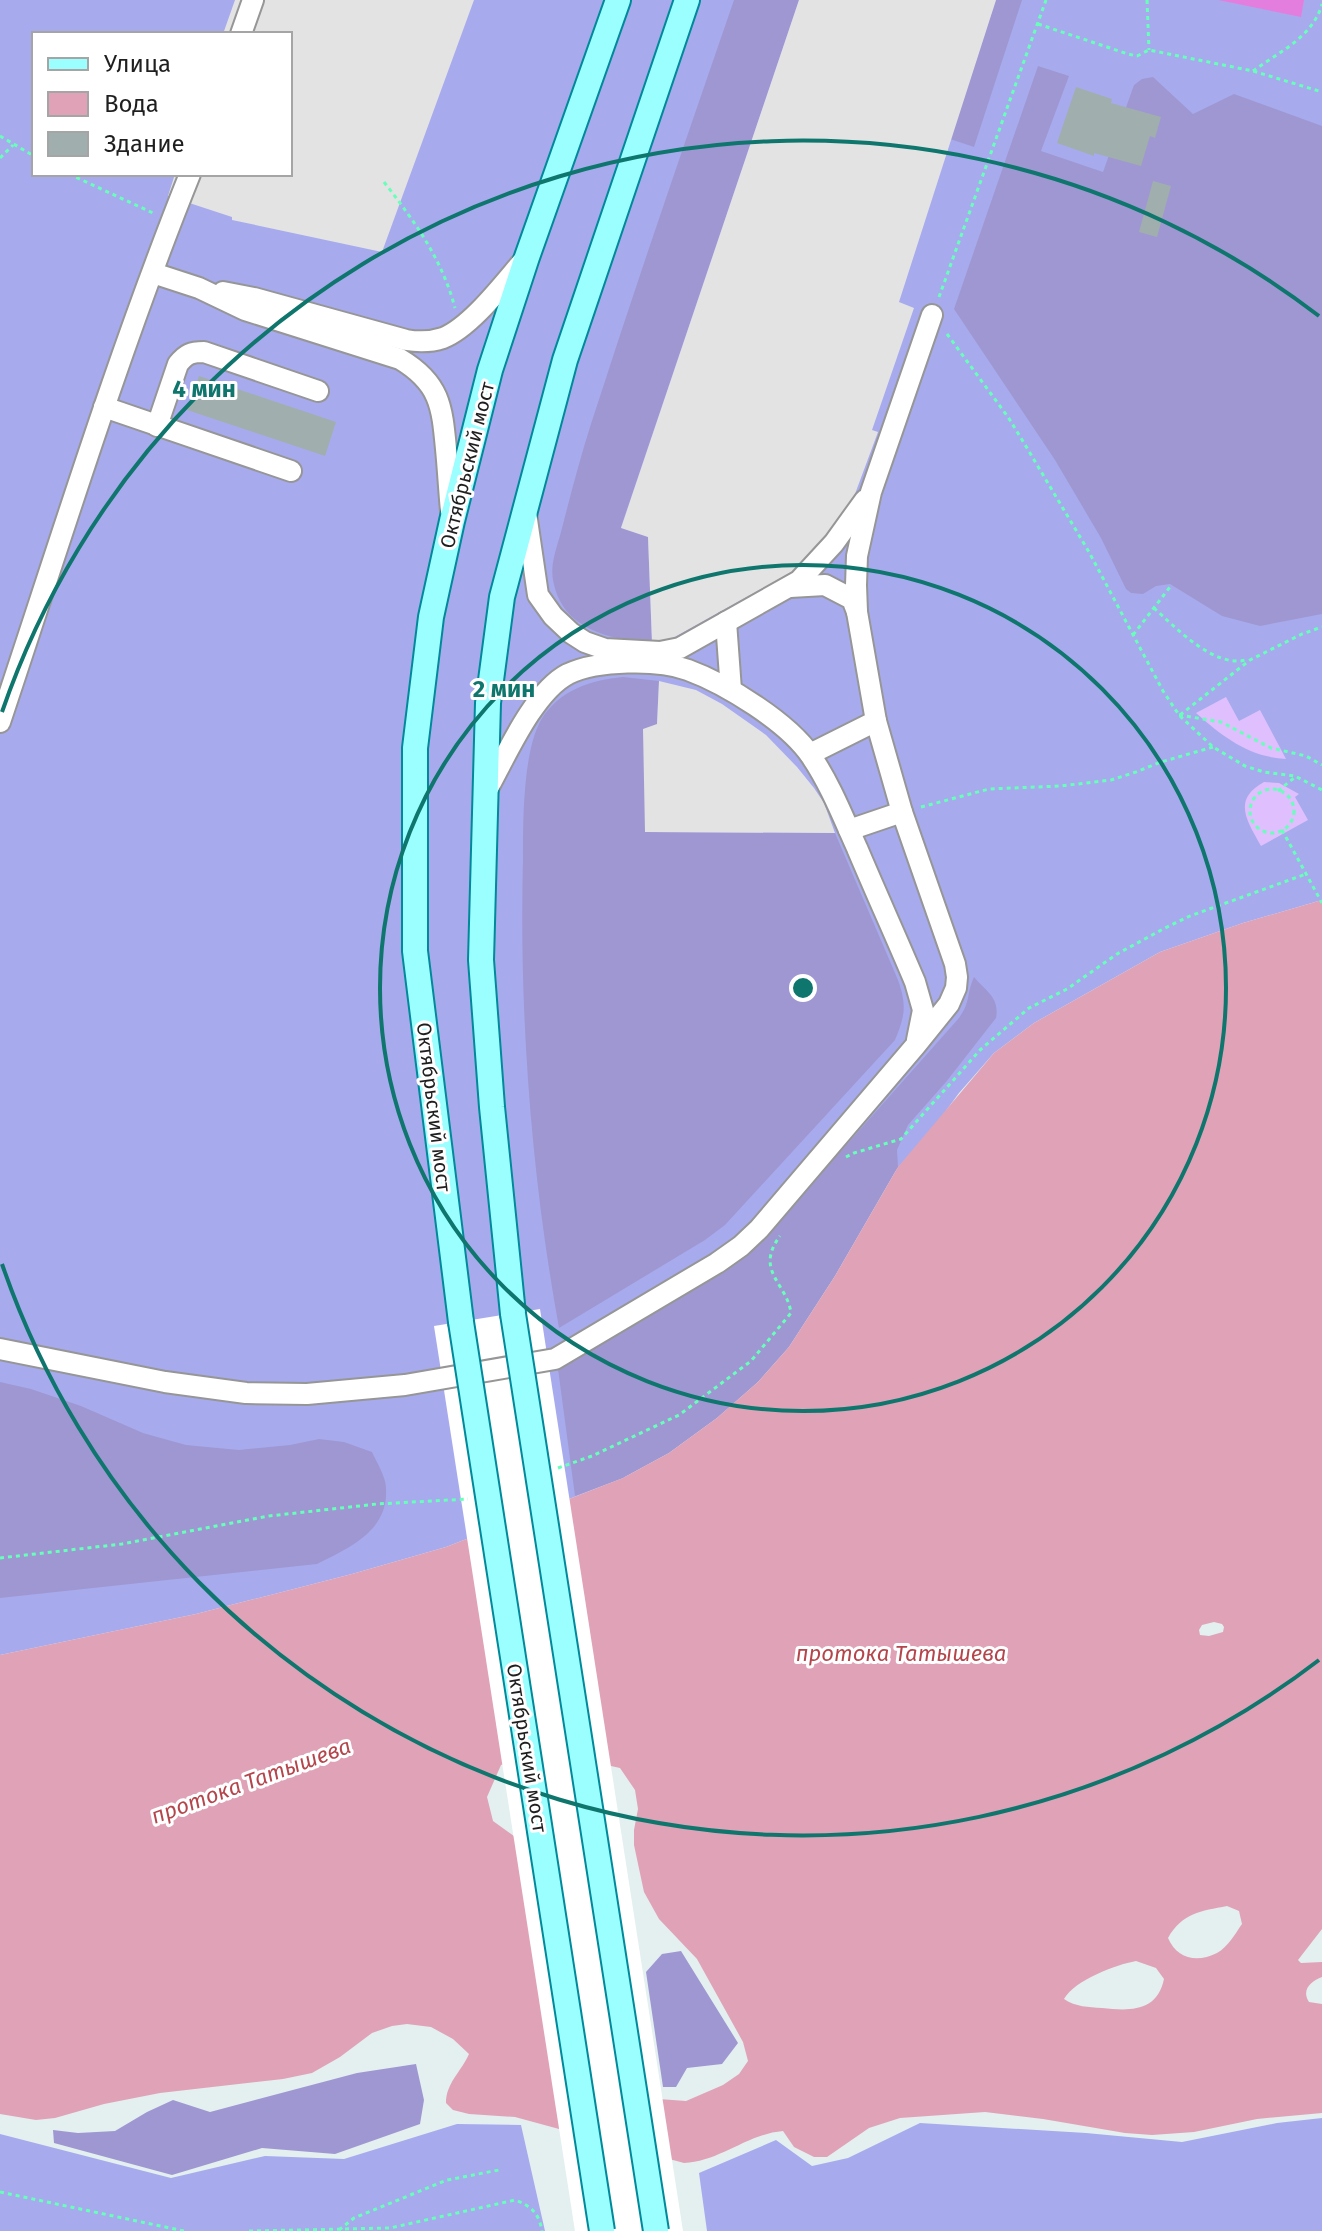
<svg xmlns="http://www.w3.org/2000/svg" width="1322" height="2231" font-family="'Fira Sans',sans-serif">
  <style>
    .grass { fill: #a7abed; fill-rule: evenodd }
    .forest { fill: #9f97d2 }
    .park { fill: #dfbffd }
    .pitch { fill: #e47ede }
    .parking { fill: #e3e3e3 }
    .water { fill: #e0a2b7; fill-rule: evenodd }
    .pier { fill: #fff }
    .building { fill: #a0afad }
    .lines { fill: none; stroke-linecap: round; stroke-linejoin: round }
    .minor-casing { stroke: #969696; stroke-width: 24 }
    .major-casing { stroke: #00899a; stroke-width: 28 }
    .path { stroke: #67ffb9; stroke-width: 3; stroke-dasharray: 4 4; stroke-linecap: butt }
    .minor { stroke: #fff; stroke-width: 20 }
    .major { stroke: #9bfeff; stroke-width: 24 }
    .major-bridge-casing { stroke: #00899a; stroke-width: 28; stroke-linecap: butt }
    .major-bridge { stroke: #9bfeff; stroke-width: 24 }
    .ring { fill: none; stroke: #0f766e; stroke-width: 4 }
    .labels { text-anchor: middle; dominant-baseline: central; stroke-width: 6; stroke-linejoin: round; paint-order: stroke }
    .street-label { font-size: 20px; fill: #1f1f1f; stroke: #fff }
    .water-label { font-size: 22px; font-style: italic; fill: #b5454c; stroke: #fff }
    .centre { fill: #0f766e; stroke: #fff; stroke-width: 4 }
    .ring-label { font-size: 24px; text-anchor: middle; font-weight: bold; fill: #0f766e; stroke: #fff; stroke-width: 6; stroke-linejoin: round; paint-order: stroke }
  </style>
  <rect width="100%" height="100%" fill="#e4eff0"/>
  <g class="grass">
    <path d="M0,0h1322v900l-79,23 -83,29 -126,71 -40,30 -35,40 -25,34 -311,351 -177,69 -94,27 -156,40 -196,41zM34,34h256v140h-256z"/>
    <polygon points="1322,2118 1322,2231 707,2231 699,2173 776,2140 812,2166 848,2158 920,2123 1086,2133 1182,2142 1277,2123"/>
    <polygon points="457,2124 521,2125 545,2231 0,2231 0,2134 171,2178 265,2156 344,2159"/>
  </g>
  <g class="forest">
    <path d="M734,0h65l-178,527 27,10 4,106c-43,-4 -90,-13 -99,-63 -3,-16 4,-33 8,-48 9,-35 18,-70 29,-105 46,-143 95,-285 144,-427z"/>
    <polygon points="996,0 1022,0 974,147 950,139"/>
    <polygon points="1038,66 1069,76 1041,151 1103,172 1134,85 1142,79 1153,77 1193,114 1234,94 1322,126 1322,614 1260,626 1222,616 1170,584 1156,586 1143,594 1131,593 1126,589 1101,538 1055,460 954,309"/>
    <path d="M623,677l36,4 -2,43 -12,108 190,1 63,147c9,26 7,36 -3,60l-170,185 -20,15 -146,88c-28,-154 -40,-314 -36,-471 0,-37 0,-105 18,-137 18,-30 50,-40 82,-43z"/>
    <path d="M974,977c12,14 26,21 22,41l-50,64 -38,43 -11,25 1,17 -63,109 -46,71 -31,35 -41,36 -48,35 -46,25 -48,18 -17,-127 168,-98 59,-57 174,-196c12,-17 7,-23 15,-41z"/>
    <path d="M0,1382l31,7 50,17 62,27 43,12 53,5 51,-5 29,-6 25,3 28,10c5,11 14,25 14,36 3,43 -37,60 -69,76l-317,34z"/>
    <polygon points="681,1951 738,2043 722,2064 687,2068 676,2087 663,2087 646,1972 662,1954"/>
    <polygon points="416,2064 424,2100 420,2124 335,2154 262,2148 172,2175 54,2143 53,2130 78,2133 115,2131 147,2112 173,2100 210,2112 357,2073"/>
  </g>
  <g class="park">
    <path d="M1226,697l13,24 21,-11 26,49c-37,-2 -63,-22 -90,-46z"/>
    <path d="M1264,782l15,1 20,11 -4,3 13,23 -47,26c-13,-24 -30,-46 3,-64z"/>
  </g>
  <polygon class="pitch" points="1218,0 1304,0 1301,17"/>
  <g class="parking">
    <polygon points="235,0 474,0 382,252 232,220 232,217 168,196 175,174 290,174 290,34 223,34"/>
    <polygon points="799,0 996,0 899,302 914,308 872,430 878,432 855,494 848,508 812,555 795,570 664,643 652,643 648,537 621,528"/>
    <polygon points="659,681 696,690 722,704 766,735 797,767 814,788 824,803 835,833 645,832 643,729 657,724"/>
  </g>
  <path class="water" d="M1322,900v1029l-24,31 3,3 21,-1v15c-11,4 -21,13 -13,25l13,2v109l-65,6 -63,13 -42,3 -27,-2 -82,-14 -58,-7 -85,6 -31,10 -42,29h-13l-20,-10 -11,-16c-36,3 -64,31 -99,32l-169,-46 -46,-3 -16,-4 -7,-7c0,-20 15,-31 23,-49l-16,-15 -22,-12 -24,-3 -15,2 -20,7 -32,24 -28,16 -29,6 -123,14 -56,11 -49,14 -19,2 -36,-6v-459l196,-41 156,-40 94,-27 177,-69 46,-25 48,-35 41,-36 31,-35 46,-71 63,-109 96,-114 40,-30 126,-71 83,-29zM1214,1622l8,2 2,3 -1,5 -14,4 -9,-1 -1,-5 3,-5zM539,1750l81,18 15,22 3,19 -4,21v15l10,47 15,27 38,40 46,83 5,19 -9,13 -16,11 -37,16 -68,-5 -89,-249 -36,-26 -6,-24 14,-32zM1227,1906l12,5 3,13c-7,10 -14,23 -25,29 -20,10 -40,6 -49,-15 14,-25 33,-27 59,-32zM1136,1961l20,7 8,11c-7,33 -34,32 -62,29 -14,-1 -26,-1 -38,-9 11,-19 51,-34 72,-38z"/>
  <polygon class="pier" points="540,1309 683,2231 575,2231 434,1326"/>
  <g class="building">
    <polygon points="1076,87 1112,99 1111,103 1161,117 1155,138 1150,136 1141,166 1094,153 1094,156 1057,143"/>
    <polygon points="1153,181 1171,186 1157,237 1139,232"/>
    <polygon points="199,376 336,422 325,456 187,410"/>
  </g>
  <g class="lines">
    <defs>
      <g id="minor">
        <polyline points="241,34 253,0"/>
        <path d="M153,273l46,15 46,22 155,49c40,24 42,47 46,90 2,20 3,41 5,62"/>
        <path d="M223,292l31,6 152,42c12,2 25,2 37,-2 28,-11 61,-55 81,-78"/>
        <polyline points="104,407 291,471"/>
        <path d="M157,426l21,-62c8,-10 13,-12 26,-12l114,39"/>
        <polyline points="526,513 538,595 553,616 571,633 585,642 605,649 660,652 680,648 799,581 834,543 865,500"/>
        <polyline points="790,587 825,585 852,599 857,612"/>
        <polyline points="726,622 731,690"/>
        <path d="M0,722c61,-183 118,-369 190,-548"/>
        <polyline points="810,754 876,721"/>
        <path d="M486,792c19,-34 47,-100 82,-118 29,-14 90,-15 120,-4 38,14 100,52 123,86 19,28 32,61 46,92 19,45 39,89 58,134l8,28 -6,30"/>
        <polyline points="849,830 902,812"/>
        <polyline points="0,1349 165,1382 246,1393 307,1394 405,1385 555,1359 717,1263 741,1246 759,1229 916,1045 949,1004 956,988 957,977 955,964 902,812 876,721 857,612 856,585 857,556 871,492 932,315"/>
      </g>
      <g id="major">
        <polyline points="513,1314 492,1107 481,960 488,703 502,597 565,360 687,0"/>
        <polyline points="461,1322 415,951 415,748 431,617 452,521 490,370 527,257 618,0"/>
      </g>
    </defs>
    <use href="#minor" class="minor-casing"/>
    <use href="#major" class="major-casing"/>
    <g class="path">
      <polyline points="1147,0 1149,50"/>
      <polyline points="1038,24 1128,54 1137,56 1149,50 1253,71 1322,92"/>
      <path d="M1253,71c26,-19 60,-34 69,-67"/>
      <polyline points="0,136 34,156"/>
      <polyline points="0,158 13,145"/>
      <polyline points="69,174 153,213"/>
      <path d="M384,182c31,40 58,77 71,126"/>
      <polyline points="939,297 1046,0"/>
      <polyline points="947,334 1008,417 1024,443 1089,552 1163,691 1179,715 1213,747 1245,766 1264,772 1295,776 1322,790"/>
      <path d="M1154,608c22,20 60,60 92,52"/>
      <polyline points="1133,635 1170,587"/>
      <polyline points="1179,715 1221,722 1271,748 1306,756 1322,765"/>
      <polyline points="1180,715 1250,660 1302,634 1322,627"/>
      <circle cx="1272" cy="811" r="22"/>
      <polyline points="1278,791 1294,778"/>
      <polyline points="921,807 989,789 1061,786 1111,780 1136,772 1161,762 1213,747"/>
      <polyline points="1282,830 1322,903"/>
      <polyline points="846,1157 854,1153 901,1139 980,1050 1029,1008 1067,989 1117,954 1165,928 1190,916 1306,874"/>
      <path d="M558,1468l34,-12 87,-41 72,-54 40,-48c-4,-30 -37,-42 -11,-77"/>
      <polyline points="0,1558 122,1544 269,1516 377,1504 468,1499"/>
      <polyline points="0,2192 184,2231"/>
      <polyline points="339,2230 354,2218 447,2180 499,2170"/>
      <path d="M249,2231l141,-3 125,-28c16,6 24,13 27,31"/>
    </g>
    <use href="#minor" class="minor"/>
    <use href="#major" class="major"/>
    <defs>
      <g id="major-bridge">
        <polyline points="513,1314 656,2231"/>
        <polyline points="461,1322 602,2231"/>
      </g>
    </defs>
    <use href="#major-bridge" class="major-bridge-casing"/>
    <use href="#major-bridge" class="major-bridge"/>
  </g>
  <g class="ring">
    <circle cx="803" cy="988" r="423"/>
    <path d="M1319 1660A847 847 0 0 1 2 1264M2 712A847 847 0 0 1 1319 316"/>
  </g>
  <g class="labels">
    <g class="street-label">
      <text transform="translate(467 465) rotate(-76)">Октябрьский мост</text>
      <text transform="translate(434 1107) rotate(83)">Октябрьский мост</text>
      <text transform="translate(527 1748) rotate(81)">Октябрьский мост</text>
    </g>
    <g class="water-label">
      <text x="901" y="1653">протока Татышева</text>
      <text transform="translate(251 1781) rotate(-20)">протока Татышева</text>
    </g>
  </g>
  <circle cx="803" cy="988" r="12" class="centre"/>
  <g class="ring-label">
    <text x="204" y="397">4 мин</text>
    <text x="504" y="697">2 мин</text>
  </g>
  <rect x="32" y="32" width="260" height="144" fill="#ffffff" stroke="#a5a5a5" stroke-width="2"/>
  <rect x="48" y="58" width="40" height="12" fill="#9bfeff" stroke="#a5a5a5" stroke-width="2"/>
  <text x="104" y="72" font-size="24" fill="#1f1f1f">Улица</text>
  <rect x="48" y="92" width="40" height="24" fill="#e0a2b7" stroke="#a5a5a5" stroke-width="2"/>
  <text x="104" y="112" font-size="24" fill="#1f1f1f">Вода</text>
  <rect x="48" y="132" width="40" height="24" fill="#a0afad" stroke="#a5a5a5" stroke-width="2"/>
  <text x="104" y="152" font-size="24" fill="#1f1f1f">Здание</text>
</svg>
